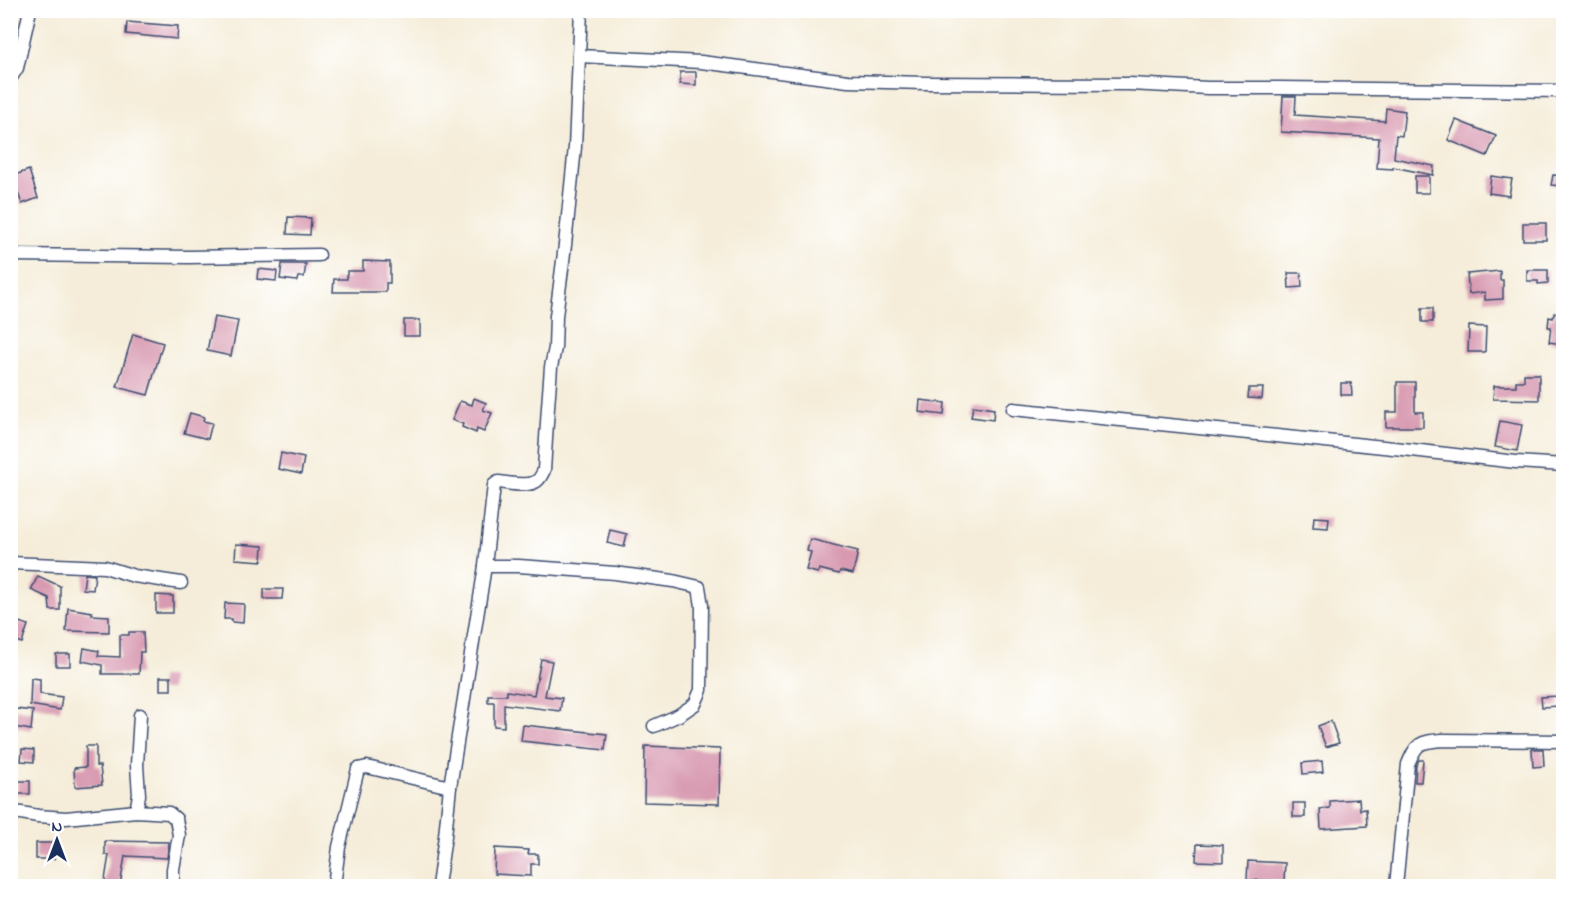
<svg xmlns="http://www.w3.org/2000/svg" width="1574" height="897" font-family="'Indie Flower',sans-serif">
  <style>
    .building { fill: #d89ab1 }
    .lines { fill: none; stroke-linecap: round; stroke-linejoin: round }
    .minor-casing { stroke: #3c4c70; stroke-width: 15 }
    .minor { stroke: #fff; stroke-width: 12 }
  </style>
  <rect width="100%" height="100%" fill="#fff"/>
  <filter id="ink" filterUnits="userSpaceOnUse"><feTurbulence type="fractalNoise" baseFrequency=".0167" numOctaves="2"/><feDisplacementMap in="SourceGraphic" scale="12" xChannelSelector="R" yChannelSelector="G"/><feConvolveMatrix kernelMatrix="1 2 1 2 8 2 1 2 1" color-interpolation-filters="sRGB"/></filter>
  <filter id="wash" filterUnits="userSpaceOnUse"><feTurbulence type="fractalNoise" baseFrequency=".008" numOctaves="4" result="noise"/><feDisplacementMap in="SourceGraphic" scale="24" xChannelSelector="R" yChannelSelector="G"/><feGaussianBlur stdDeviation="1.35" result="paint"/><feColorMatrix in="noise" values="0 0 0 0 0 0 0 0 0 0 0 0 0 0 0 0 0 1.4 0 .05"/><feComposite in="paint" operator="in"/></filter>
  <g filter="url(#wash)">
    <rect width="100%" height="100%" fill="#f5edd9"/>
    <g id="blocks">
      <g class="building">
        <polygon points="127,22 178,26 177,39 126,34"/>
        <polygon points="680,72 696,72 696,85 680,84"/>
        <polygon points="1283,96 1296,96 1295,115 1385,121 1386,108 1405,111 1402,136 1396,135 1394,158 1434,166 1433,175 1393,167 1393,169 1377,168 1379,138 1281,132"/>
        <polygon points="1456,120 1496,136 1487,156 1448,140"/>
        <polygon points="29,170 38,198 22,204 12,176"/>
        <polygon points="1553,175 1563,176 1563,186 1551,185"/>
        <rect x="1415" y="176" width="14" height="17"/>
        <polygon points="1491,176 1512,179 1509,196 1489,193"/>
        <polygon points="288,217 311,218 310,235 287,234"/>
        <rect x="1523" y="223" width="23" height="17"/>
        <polygon points="363,261 390,262 390,283 386,283 386,292 333,292 334,279 347,279 347,271 363,271"/>
        <polygon points="282,264 306,264 304,277 298,277 297,281 280,279"/>
        <polygon points="258,269 277,271 276,281 257,279"/>
        <polygon points="1527,270 1548,270 1548,283 1538,284 1538,281 1527,281"/>
        <polygon points="1500,271 1500,280 1503,280 1503,299 1485,300 1485,292 1469,294 1467,274"/>
        <polygon points="1288,273 1301,273 1302,287 1289,288"/>
        <rect x="1422" y="308" width="11" height="14"/>
        <polygon points="1554,313 1563,314 1563,344 1549,342 1551,327 1548,327 1549,317 1553,318"/>
        <polygon points="214,317 238,321 231,356 207,351"/>
        <rect x="404" y="320" width="16" height="16"/>
        <polygon points="1469,326 1486,327 1485,352 1468,352"/>
        <polygon points="133,334 163,343 148,395 117,387"/>
        <polygon points="1524,374 1539,374 1539,400 1493,399 1494,386 1516,386 1516,381 1524,381"/>
        <polygon points="1397,382 1415,382 1415,412 1423,412 1423,427 1386,427 1386,412 1397,412"/>
        <polygon points="1341,383 1351,383 1352,395 1341,395"/>
        <polygon points="1249,388 1263,388 1262,399 1248,398"/>
        <polygon points="474,398 486,403 483,410 492,413 484,432 477,429 476,433 462,427 463,424 452,420 460,401 472,405"/>
        <polygon points="920,400 945,403 944,415 919,412"/>
        <polygon points="973,406 994,409 993,420 971,417"/>
        <polygon points="190,413 204,417 203,421 212,423 208,439 184,433"/>
        <polygon points="1500,421 1522,425 1517,451 1495,447"/>
        <polygon points="281,453 304,458 301,474 278,469"/>
        <polygon points="1314,517 1329,518 1328,528 1313,527"/>
        <polygon points="610,530 627,534 624,547 607,543"/>
        <polygon points="810,539 858,551 853,574 840,571 839,574 819,569 818,573 806,570 811,552 807,551"/>
        <polygon points="236,544 263,546 262,561 235,559"/>
        <polygon points="85,574 95,575 93,590 83,589"/>
        <polygon points="38,576 60,586 60,610 50,610 49,598 31,590"/>
        <polygon points="264,589 283,589 282,599 264,599"/>
        <polygon points="156,595 173,596 173,613 156,613"/>
        <polygon points="225,603 244,604 243,623 232,622 232,619 224,619"/>
        <polygon points="68,608 92,612 92,615 109,616 109,632 66,631"/>
        <polygon points="10,619 28,625 22,643 10,639"/>
        <polygon points="129,632 143,632 144,652 140,652 139,674 102,674 102,665 82,661 84,648 99,651 98,656 120,657 120,635 129,635"/>
        <rect x="56" y="654" width="14" height="12"/>
        <polygon points="541,659 552,661 545,696 562,698 560,711 504,704 504,727 494,726 494,702 488,702 488,695 507,695 507,691 534,695"/>
        <rect x="160" y="677" width="11" height="13"/>
        <polygon points="31,678 40,679 40,694 62,697 60,710 30,705"/>
        <polygon points="1559,696 1559,706 1542,707 1541,697"/>
        <polygon points="16,709 33,711 31,730 14,727"/>
        <polygon points="1331,721 1339,743 1326,747 1318,726"/>
        <polygon points="523,725 607,734 605,750 521,741"/>
        <polygon points="86,746 96,746 96,766 100,766 102,785 75,787 74,768 86,767"/>
        <polygon points="645,746 720,749 719,804 644,802"/>
        <polygon points="22,749 34,750 34,762 21,761"/>
        <polygon points="1532,749 1543,749 1544,766 1533,767"/>
        <polygon points="1419,760 1423,760 1421,782 1415,782 1416,766"/>
        <polygon points="1322,761 1323,772 1303,774 1302,763"/>
        <rect x="17" y="781" width="13" height="13"/>
        <polygon points="1359,799 1360,810 1366,809 1367,826 1321,829 1320,809 1330,808 1330,801"/>
        <rect x="1293" y="803" width="12" height="14"/>
        <polygon points="105,841 169,842 167,858 125,856 120,886 104,886 109,855 105,855"/>
        <polygon points="36,843 55,843 54,859 36,859"/>
        <polygon points="1197,844 1223,845 1223,862 1196,861"/>
        <polygon points="495,848 529,850 528,854 538,854 538,864 531,864 531,876 494,874"/>
        <polygon points="1248,861 1285,863 1284,881 1247,880"/>
      </g>
    </g>
  </g>
  <g filter="url(#ink)">
    <use href="#blocks" fill-opacity="0" stroke="#3c4c70" stroke-width="1.5"/>
    <g class="lines">
      <defs>
        <g id="minor">
          <polyline points="579,56 701,62 848,81 925,83 1129,84 1208,88 1279,88 1564,91"/>
          <polyline points="10,79 17,68 30,10"/>
          <polyline points="10,255 189,257 319,255"/>
          <polyline points="1013,409 1403,449 1516,462 1564,465"/>
          <polyline points="10,563 105,567 134,576 181,583"/>
          <polyline points="485,566 519,566 615,573 673,581 699,587 702,606 701,690 695,704 679,715 654,726"/>
          <polyline points="10,811 38,816 66,818 136,811 169,813 176,819 179,835 173,869 173,886"/>
          <polyline points="136,811 139,795 137,765 140,715"/>
          <polyline points="334,886 339,847 358,769 367,767 450,787"/>
          <path d="M438,886l7,-50 5,-49 35,-221 9,-81 4,-3c11,1 27,5 37,0 5,-2 7,-8 9,-12l4,-63 3,-40 4,-19 1,-32 9,-71 10,-98 6,-137"/>
          <path d="M1396,886l12,-122c9,-21 11,-22 34,-24l122,1"/>
        </g>
      </defs>
      <use href="#minor" class="minor-casing"/>
      <use href="#minor" class="minor"/>
    </g>
  </g>
  <rect width="1574" height="897" fill="none" stroke="#fff" stroke-width="36"/>
  <g transform="translate(57 840)" stroke="#ffffff" stroke-width="4.5" paint-order="stroke">
  <path d="M0-4.5L10 22L0 15L-10 22Z" fill="#1b2f5e"/>
  <text y="-9" font-size="16" font-weight="bold" text-anchor="middle" fill="#1b2f5e">N</text>
  </g>
</svg>
